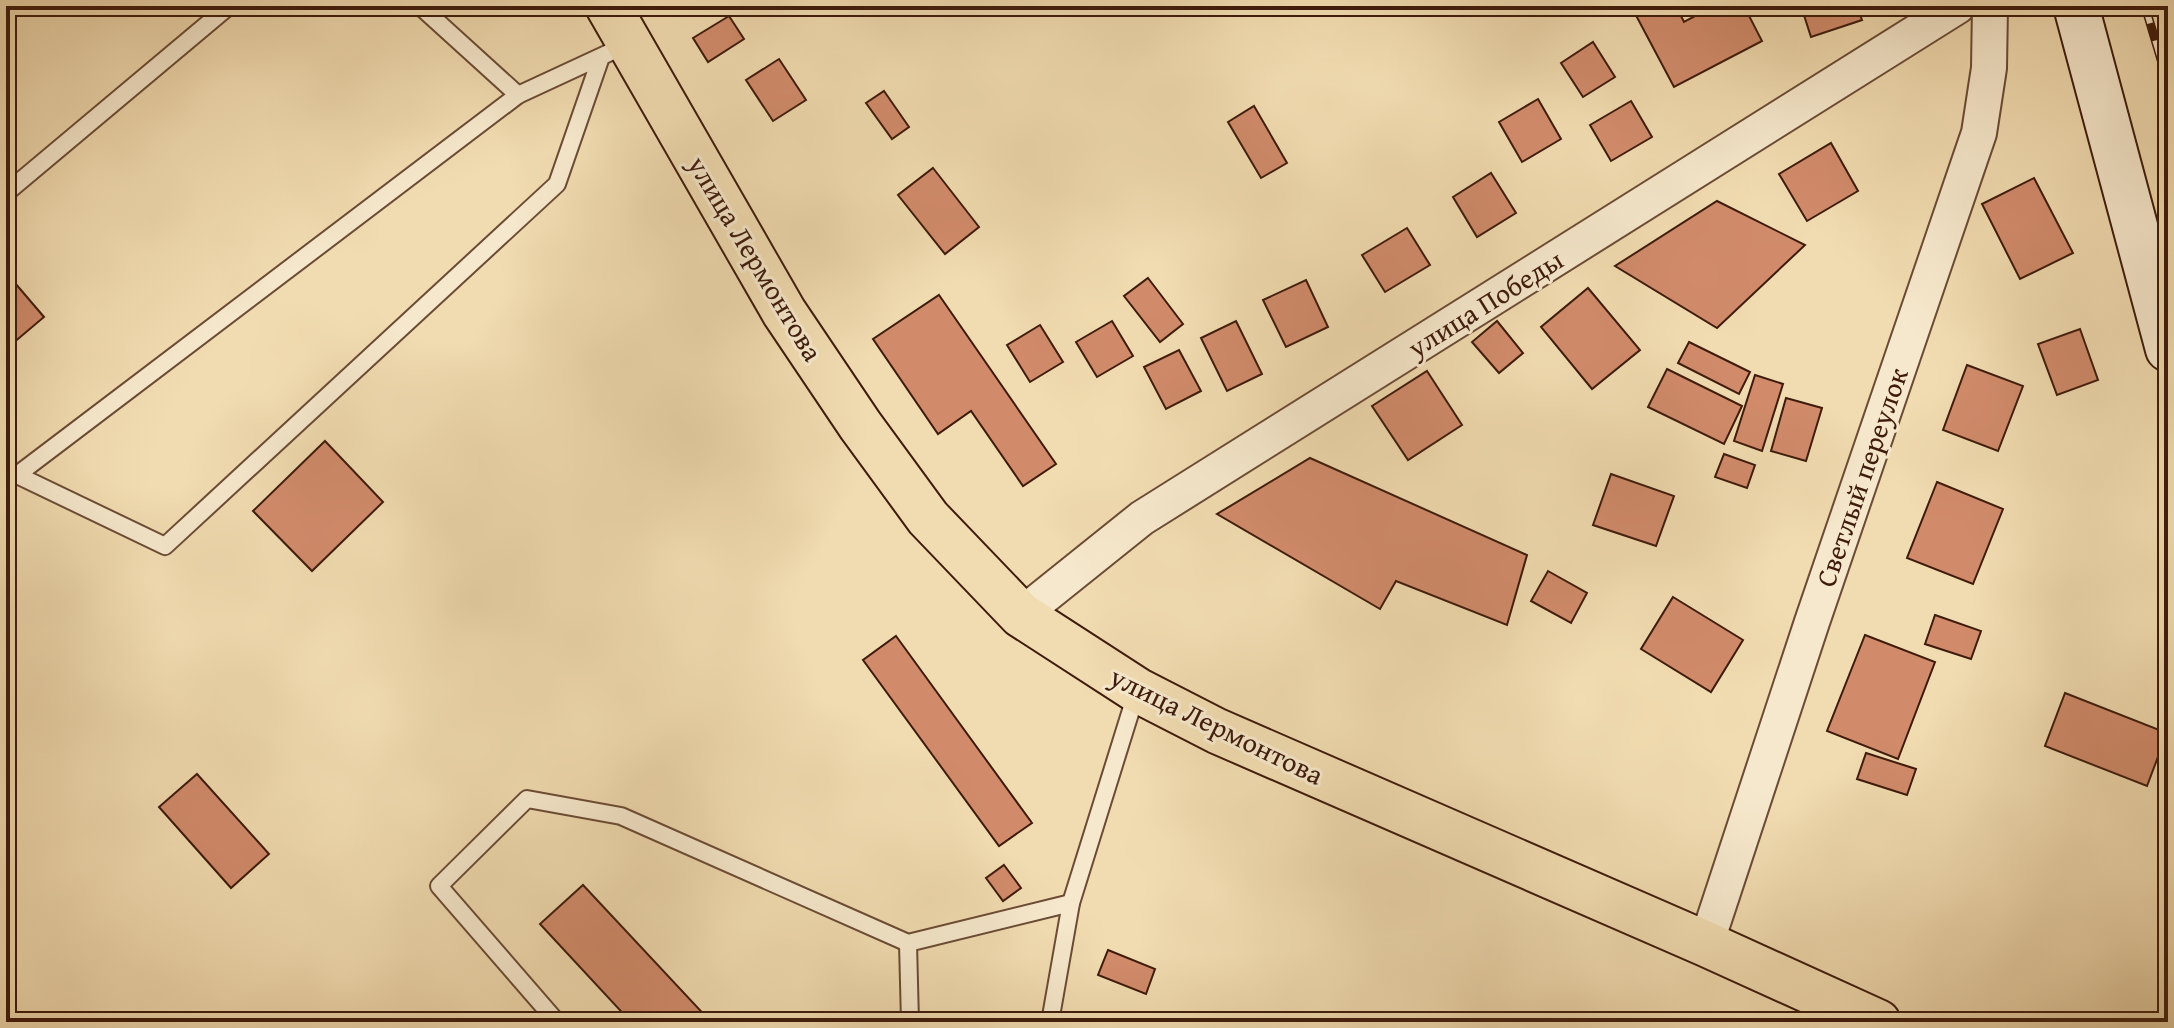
<svg xmlns="http://www.w3.org/2000/svg" width="2174" height="1028" font-family="'Gentium Book Plus',serif">
  <style>
    .building { fill: #d18b6b; stroke: #3e1b0c; stroke-width: 2 }
    .lines { fill: none; stroke-linecap: round; stroke-linejoin: round }
    .lane-casing { stroke: #6b4b35; stroke-width: 20 }
    .street-casing { stroke: #6b4b35; stroke-width: 38 }
    .secondary-casing { stroke: #3e1b0c; stroke-width: 48 }
    .primary-casing { stroke: #3e1b0c; stroke-width: 48 }
    .lane { stroke: #f6e8cc; stroke-width: 16 }
    .street { stroke: #f6e8cc; stroke-width: 34 }
    .secondary { stroke: #f6e8cc; stroke-width: 44 }
    .primary { stroke: #f1dbb0; stroke-width: 44 }
    .rail-casing { stroke: #3e1b0c; stroke-width: 9 }
    .rail { stroke: #f6e8cc; stroke-width: 6; stroke-dasharray: 18; stroke-linecap: butt }
    .labels { text-anchor: middle; dominant-baseline: central; stroke-width: 6; stroke-linejoin: round; paint-order: stroke }
    .street-label { font-size: 28px; fill: #3e1b0c; stroke: #f6e8cc }
  </style>
  <rect width="100%" height="100%" fill="#f1dbb0"/>
  <filter id="stains"><feTurbulence type="fractalNoise" baseFrequency=".0025" numOctaves="4"/><feColorMatrix values="0 0 0 0 .2 0 0 0 0 .09 0 0 0 0 .02 0 0 0 .5 -.17"/></filter>
  <radialGradient id="worn" r=".72"><stop offset=".6" stop-color="#630" stop-opacity="0"/><stop offset="1" stop-color="#630" stop-opacity=".3"/></radialGradient>
  <g class="building">
    <polygon points="1631,6 1676,6 1684,22 1714,6 1744,6 1762,41 1674,87"/>
    <polygon points="1801,6 1857,6 1862,20 1811,37"/>
    <polygon points="729,16 744,39 708,62 693,38"/>
    <polygon points="1593,42 1615,77 1583,97 1561,63"/>
    <polygon points="779,59 806,100 773,121 746,80"/>
    <polygon points="884,91 909,127 892,139 866,103"/>
    <polygon points="1538,99 1561,139 1522,162 1499,122"/>
    <polygon points="1631,101 1652,137 1611,161 1590,125"/>
    <polygon points="1254,106 1287,163 1261,178 1228,122"/>
    <polygon points="1831,143 1858,191 1807,221 1779,174"/>
    <polygon points="933,168 979,227 945,254 898,195"/>
    <polygon points="1491,173 1516,213 1477,237 1453,197"/>
    <polygon points="2034,178 2073,253 2020,279 1982,204"/>
    <polygon points="1717,201 1805,245 1717,328 1615,266"/>
    <polygon points="1407,228 1430,265 1385,292 1362,255"/>
    <polygon points="9,276 44,317 6,349 6,278"/>
    <polygon points="1148,278 1183,324 1160,342 1124,296"/>
    <polygon points="1306,280 1328,327 1286,347 1263,300"/>
    <polygon points="1588,288 1640,350 1592,389 1541,327"/>
    <polygon points="939,295 1056,464 1023,486 971,411 938,434 873,339"/>
    <polygon points="1112,321 1133,356 1097,377 1076,342"/>
    <polygon points="1236,321 1262,374 1227,391 1201,338"/>
    <polygon points="1497,321 1523,353 1499,373 1472,342"/>
    <polygon points="1040,325 1063,362 1030,382 1007,345"/>
    <polygon points="2080,329 2098,380 2057,395 2038,344"/>
    <polygon points="1689,342 1750,372 1739,394 1678,363"/>
    <polygon points="1179,350 1201,391 1166,409 1144,367"/>
    <polygon points="1967,365 2023,386 1998,451 1943,430"/>
    <polygon points="1667,369 1742,406 1724,444 1648,407"/>
    <polygon points="1427,371 1462,425 1408,460 1372,406"/>
    <polygon points="1755,375 1783,384 1762,451 1734,441"/>
    <polygon points="1786,398 1822,408 1806,461 1771,451"/>
    <polygon points="325,441 383,502 312,571 253,511"/>
    <polygon points="1724,454 1755,465 1747,488 1715,477"/>
    <polygon points="1310,458 1527,555 1507,625 1396,581 1380,609 1217,514"/>
    <polygon points="1611,474 1674,496 1656,546 1593,525"/>
    <polygon points="1937,482 2003,509 1973,584 1907,558"/>
    <polygon points="1548,571 1587,593 1571,623 1531,601"/>
    <polygon points="1673,597 1743,640 1711,692 1641,649"/>
    <polygon points="1935,615 1981,631 1971,659 1925,644"/>
    <polygon points="1865,635 1935,662 1898,759 1827,731"/>
    <polygon points="896,636 1032,823 999,846 863,660"/>
    <polygon points="2065,693 2167,733 2147,786 2045,746"/>
    <polygon points="1866,753 1916,769 1907,795 1857,779"/>
    <polygon points="197,774 269,854 231,888 159,807"/>
    <polygon points="1004,865 1021,888 1003,901 986,878"/>
    <polygon points="583,885 711,1022 631,1022 540,924"/>
    <polygon points="1108,950 1155,969 1146,994 1098,975"/>
  </g>
  <g class="lines">
    <defs>
      <g id="lane">
        <polyline points="420,6 518,95"/>
        <polyline points="601,57 557,184 165,546 17,475 518,95 628,44"/>
        <polyline points="6,193 229,6"/>
        <polyline points="908,943 910,1022"/>
        <polyline points="557,1022 439,886 527,799 621,816 908,943 1071,903"/>
        <polyline points="1050,1022 1071,903 1137,691"/>
      </g>
      <g id="street">
        <polyline points="1021,615 1142,518 1958,6"/>
        <polyline points="1706,944 1812,622 1979,133 1989,68 1990,6"/>
      </g>
      <polyline id="secondary" points="2076,6 2168,349"/>
      <polyline id="primary" points="608,6 784,312 860,425 928,518 1021,615 1137,690 1217,731 1706,944 1878,1022"/>
    </defs>
    <use href="#lane" class="lane-casing"/>
    <use href="#street" class="street-casing"/>
    <use href="#secondary" class="secondary-casing"/>
    <use href="#primary" class="primary-casing"/>
    <use href="#lane" class="lane"/>
    <use href="#street" class="street"/>
    <use href="#secondary" class="secondary"/>
    <use href="#primary" class="primary"/>
    <defs>
      <polyline id="rail" points="2145,6 2168,83"/>
    </defs>
    <use href="#rail" class="rail-casing"/>
    <use href="#rail" class="rail"/>
  </g>
  <g class="labels">
    <g class="street-label">
      <text transform="translate(756 258) rotate(59)">улица Лермонтова</text>
      <text transform="translate(1485 303) rotate(-32)">улица Победы</text>
      <text transform="translate(1861 477) rotate(-71)">Светлый переулок</text>
      <text transform="translate(1217 725) rotate(26)">улица Лермонтова</text>
    </g>
  </g>
  <rect width="2174" height="1028" fill="none" stroke="#f1dbb0" stroke-width="32"/>
  <rect x="8" y="8" width="2158" height="1012" fill="none" stroke="#3e1b0c" stroke-width="4"/>
  <rect x="16" y="16" width="2142" height="996" fill="none" stroke="#3e1b0c" stroke-width="2"/>
  <rect width="100%" height="100%" filter="url(#stains)"/>
  <rect width="100%" height="100%" fill="url(#worn)"/>
</svg>
